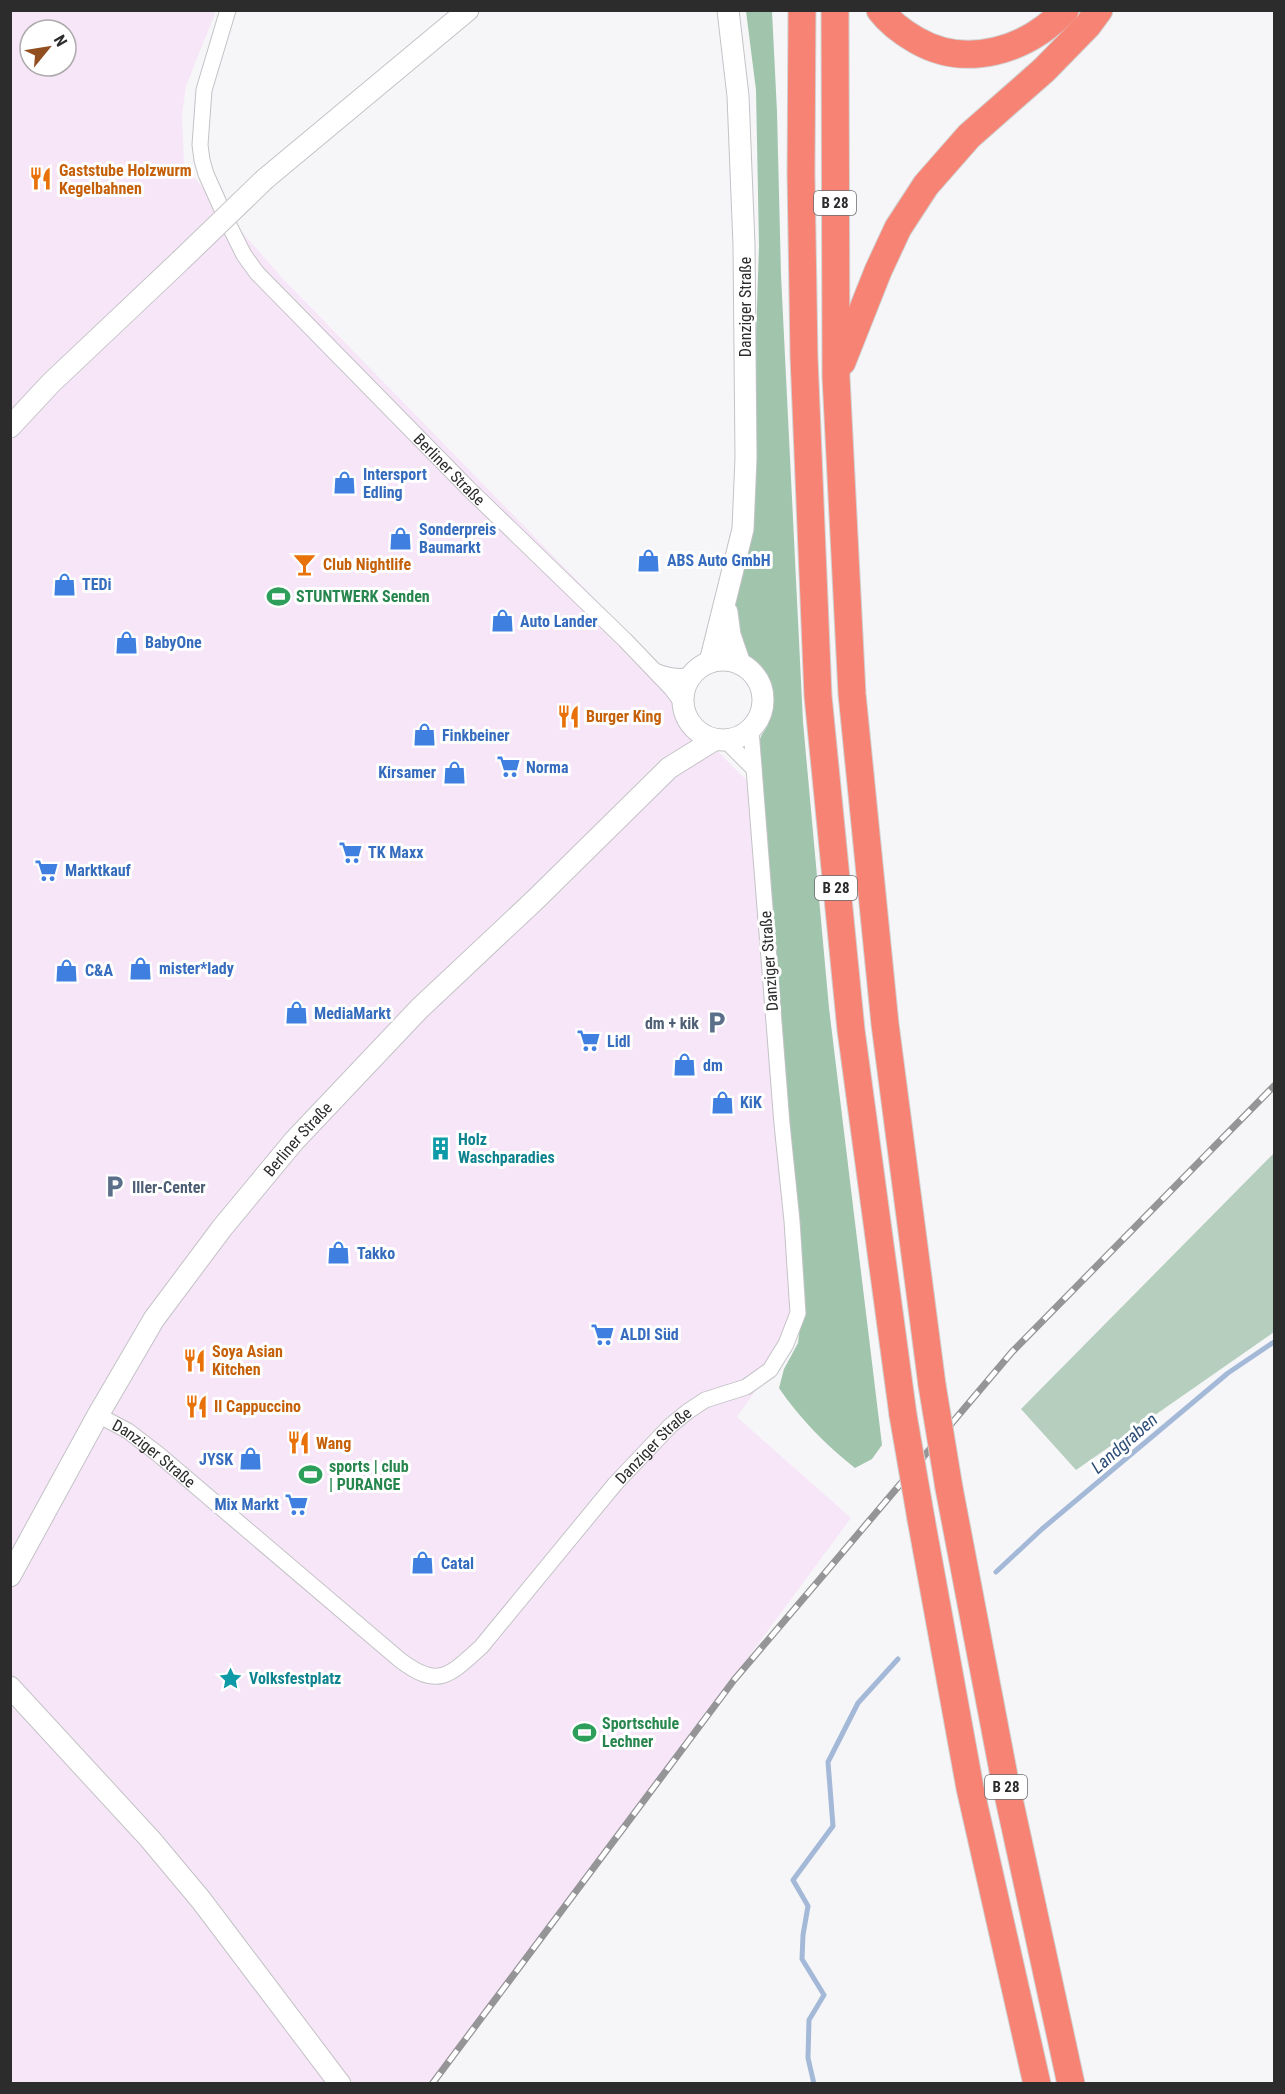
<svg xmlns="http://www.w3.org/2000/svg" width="1285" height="2094" font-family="'Roboto Condensed',sans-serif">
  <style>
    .commercial { fill: #f7e6f8; fill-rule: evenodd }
    .green { fill: #b5cebd }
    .forest { fill: #a1c4ad }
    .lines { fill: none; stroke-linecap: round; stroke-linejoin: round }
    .stream { stroke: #a3b9d7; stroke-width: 5 }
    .street-casing { stroke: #c3c3c7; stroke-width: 17 }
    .secondary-casing { stroke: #c3c3c7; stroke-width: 23 }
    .highway-casing { stroke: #d1d1d1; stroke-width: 29 }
    .street { stroke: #fff; stroke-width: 15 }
    .secondary { stroke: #fff; stroke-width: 21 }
    .highway { stroke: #f68373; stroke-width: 27 }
    .rail-casing { stroke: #959597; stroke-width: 7 }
    .rail { stroke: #fff; stroke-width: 4.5; stroke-dasharray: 14; stroke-linecap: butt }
    .secondary-bridge-casing { stroke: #c3c3c7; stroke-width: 23; stroke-linecap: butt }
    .highway-bridge-casing { stroke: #d1d1d1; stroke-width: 29; stroke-linecap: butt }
    .secondary-bridge { stroke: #fff; stroke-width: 21 }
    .highway-bridge { stroke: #f68373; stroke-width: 27 }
    .labels { text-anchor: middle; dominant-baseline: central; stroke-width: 6; stroke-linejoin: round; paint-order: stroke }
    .shield { fill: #fff; stroke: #6b6b6c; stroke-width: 1.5 }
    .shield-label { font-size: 15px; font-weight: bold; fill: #2c2c2d }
    .food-label { font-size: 16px; font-weight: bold; fill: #c56008; stroke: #fff; text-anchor: start }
    .street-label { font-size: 16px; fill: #2c2c2d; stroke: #fff }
    .shop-label { font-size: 16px; font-weight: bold; fill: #366cbe; stroke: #fff; text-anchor: start }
    .leisure-label { font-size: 16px; font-weight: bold; fill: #27864d; stroke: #fff; text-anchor: start }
    .service-label { font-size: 16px; font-weight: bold; fill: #4e5e75; stroke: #fff; text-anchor: end }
    .culture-label { font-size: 16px; font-weight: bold; fill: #0d838f; stroke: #fff; text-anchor: start }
    .water-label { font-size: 18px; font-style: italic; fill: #2f4e78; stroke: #fff }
  </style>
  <rect width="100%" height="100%" fill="#f6f6f9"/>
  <path class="commercial" d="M11,11h205l-30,75 -4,29 2,51 100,114 400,410 5,32 66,67 43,524 -28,57 -33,47 114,101 -417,565 -423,1zM30,30h36v36h-36z"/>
  <polygon class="green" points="1274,1153 1274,1332 1076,1470 1021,1409"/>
  <path class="forest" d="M746,11h26l5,101 4,163 22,447 26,286 53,437 -10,14 -17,9c-29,-23 -55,-49 -76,-80l5,-19 14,-26 4,-32 -44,-548c1,-8 1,-16 2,-24 2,-6 7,-11 9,-17 10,-21 -4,-40 -20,-53l-16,-69 16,-58 10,-296 -3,-156z"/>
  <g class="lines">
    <g class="stream">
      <polyline points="996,1572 1042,1529 1228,1373 1274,1342"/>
      <polyline points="814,2084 808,2058 809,2020 824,1995 802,1959 803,1935 808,1906 793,1880 833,1826 828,1762 858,1703 898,1659"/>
    </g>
    <defs>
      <g id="street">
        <path id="s1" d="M228,10l-24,80 -4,55 2,15 4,14 22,49 16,32 13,18 212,216 156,151 46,48 12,16"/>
        <path d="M655,671c13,5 23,7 36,4"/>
        <polyline points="726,741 754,769"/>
        <path id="s2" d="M98,1415l30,16 30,23 242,206c38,29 49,16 81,-13l134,-163 55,-58 17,-14 18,-12 41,-13 24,-17 16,-26 12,-31 -6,-92 -10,-97 -31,-394"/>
      </g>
      <g id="secondary">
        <polyline points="265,179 468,10"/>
        <polyline points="10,427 51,383 180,261"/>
        <polyline points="727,612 730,635 740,664"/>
        <circle cx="723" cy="700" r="40"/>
        <polyline points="710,662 743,529 746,458 744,245 738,96 728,10"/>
        <path id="s3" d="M10,1576l88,-161 56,-96 68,-91 72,-87 125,-132 117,-110 133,-131 45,-28"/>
        <polyline points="10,1687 150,1839 201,1900 340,2084"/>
      </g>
      <g id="highway">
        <polyline points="802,10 801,174 804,357 818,696 851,1030 903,1415"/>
        <polyline points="835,10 836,377 852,694 885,1024 932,1385"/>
        <path d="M880,10c10,13 22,22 36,30 50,29 110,11 149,-30"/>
        <polyline points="842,362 878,271 898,228 926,185 969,136 1044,70 1088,25 1099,10"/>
        <polyline points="949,1488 1004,1776 1071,2084"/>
        <polyline points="921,1519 970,1788 1037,2084"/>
      </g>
    </defs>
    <use href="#street" class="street-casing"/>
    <use href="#secondary" class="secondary-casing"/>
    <use href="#highway" class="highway-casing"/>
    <use href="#street" class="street"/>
    <use href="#secondary" class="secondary"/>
    <use href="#highway" class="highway"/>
    <defs>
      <polyline id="rail" points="432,2084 734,1680 820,1579 1012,1352 1274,1086"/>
    </defs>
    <use href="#rail" class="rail-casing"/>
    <use href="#rail" class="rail"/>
    <defs>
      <polyline id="secondary-bridge" points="180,261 265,179"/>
      <g id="highway-bridge">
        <polyline points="932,1385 949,1488"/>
        <polyline points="903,1415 921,1519"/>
      </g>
    </defs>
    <use href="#secondary-bridge" class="secondary-bridge-casing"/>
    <use href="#highway-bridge" class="highway-bridge-casing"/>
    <use href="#secondary-bridge" class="secondary-bridge"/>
    <use href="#highway-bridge" class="highway-bridge"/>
  </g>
  <defs>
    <symbol id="restaurant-bare" viewBox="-9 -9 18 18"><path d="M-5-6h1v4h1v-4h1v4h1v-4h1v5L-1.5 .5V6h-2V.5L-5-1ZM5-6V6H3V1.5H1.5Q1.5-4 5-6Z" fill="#e8710a" stroke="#fff" stroke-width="2.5" paint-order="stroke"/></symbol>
    <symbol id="shop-bare" viewBox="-9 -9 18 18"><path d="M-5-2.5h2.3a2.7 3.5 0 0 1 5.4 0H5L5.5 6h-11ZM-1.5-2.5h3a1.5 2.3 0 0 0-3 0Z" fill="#3f7fe0" stroke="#fff" stroke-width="2.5" paint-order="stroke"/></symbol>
    <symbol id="bar-bare" viewBox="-9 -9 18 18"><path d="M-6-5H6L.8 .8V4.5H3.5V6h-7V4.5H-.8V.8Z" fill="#e8710a" stroke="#fff" stroke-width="2.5" paint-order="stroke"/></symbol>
    <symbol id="stadium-bare" viewBox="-9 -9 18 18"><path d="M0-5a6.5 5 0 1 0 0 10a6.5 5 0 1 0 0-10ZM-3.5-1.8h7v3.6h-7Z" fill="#2e9e5b" stroke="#fff" stroke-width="2.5" paint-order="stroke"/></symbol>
    <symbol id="supermarket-bare" viewBox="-9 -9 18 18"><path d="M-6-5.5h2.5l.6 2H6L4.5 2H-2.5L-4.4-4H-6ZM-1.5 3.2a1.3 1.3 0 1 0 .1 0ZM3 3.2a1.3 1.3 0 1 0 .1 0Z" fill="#3f7fe0" stroke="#fff" stroke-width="2.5" paint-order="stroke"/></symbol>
    <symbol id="parking-bare" viewBox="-9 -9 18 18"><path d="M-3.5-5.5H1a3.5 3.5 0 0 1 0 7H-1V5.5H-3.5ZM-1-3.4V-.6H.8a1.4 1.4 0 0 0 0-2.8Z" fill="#5c6f8a" stroke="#fff" stroke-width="2.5" paint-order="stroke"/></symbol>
    <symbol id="building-bare" viewBox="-9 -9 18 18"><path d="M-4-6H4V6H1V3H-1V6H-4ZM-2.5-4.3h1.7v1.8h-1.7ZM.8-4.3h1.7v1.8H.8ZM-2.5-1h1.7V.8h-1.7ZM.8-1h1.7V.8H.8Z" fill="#0f9aa8" stroke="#fff" stroke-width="2.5" paint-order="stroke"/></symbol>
    <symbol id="sight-bare" viewBox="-9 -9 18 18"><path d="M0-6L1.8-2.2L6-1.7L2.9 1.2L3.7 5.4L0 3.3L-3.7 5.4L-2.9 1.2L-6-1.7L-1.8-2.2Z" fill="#0f9aa8" stroke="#fff" stroke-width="2.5" paint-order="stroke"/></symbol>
  </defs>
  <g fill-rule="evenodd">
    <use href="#restaurant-bare" x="24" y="162" width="33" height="33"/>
    <use href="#shop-bare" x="328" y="466" width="33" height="33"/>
    <use href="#shop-bare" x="384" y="522" width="33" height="33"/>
    <use href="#shop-bare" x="632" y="544" width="33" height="33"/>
    <use href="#bar-bare" x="288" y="548" width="33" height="33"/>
    <use href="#shop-bare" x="48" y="568" width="33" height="33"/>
    <use href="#stadium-bare" x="262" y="580" width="33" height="33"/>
    <use href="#shop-bare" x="486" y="604" width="33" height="33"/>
    <use href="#shop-bare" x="110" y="626" width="33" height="33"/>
    <use href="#restaurant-bare" x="552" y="700" width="33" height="33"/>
    <use href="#shop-bare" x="408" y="718" width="33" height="33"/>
    <use href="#supermarket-bare" x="492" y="750" width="33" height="33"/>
    <use href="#shop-bare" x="438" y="756" width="33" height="33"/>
    <use href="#supermarket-bare" x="334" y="836" width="33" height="33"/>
    <use href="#supermarket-bare" x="30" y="854" width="33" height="33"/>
    <use href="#shop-bare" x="124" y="952" width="33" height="33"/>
    <use href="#shop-bare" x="50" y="954" width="33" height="33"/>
    <use href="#shop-bare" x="280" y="996" width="33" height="33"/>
    <use href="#parking-bare" x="700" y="1006" width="33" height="33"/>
    <use href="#supermarket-bare" x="572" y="1024" width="33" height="33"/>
    <use href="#shop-bare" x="668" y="1048" width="33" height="33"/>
    <use href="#shop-bare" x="706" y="1086" width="33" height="33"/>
    <use href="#building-bare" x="424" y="1132" width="33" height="33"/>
    <use href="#parking-bare" x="98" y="1170" width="33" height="33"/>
    <use href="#shop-bare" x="322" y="1236" width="33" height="33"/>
    <use href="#supermarket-bare" x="586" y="1318" width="33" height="33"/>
    <use href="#restaurant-bare" x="178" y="1344" width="33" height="33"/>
    <use href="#restaurant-bare" x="180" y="1390" width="33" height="33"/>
    <use href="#restaurant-bare" x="282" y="1426" width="33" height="33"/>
    <use href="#shop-bare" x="234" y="1442" width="33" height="33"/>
    <use href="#stadium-bare" x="294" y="1458" width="33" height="33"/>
    <use href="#supermarket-bare" x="280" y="1488" width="33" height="33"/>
    <use href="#shop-bare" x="406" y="1546" width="33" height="33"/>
    <use href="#sight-bare" x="214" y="1662" width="33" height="33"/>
    <use href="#stadium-bare" x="568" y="1716" width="33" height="33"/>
  </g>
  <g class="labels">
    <g class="shield">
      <rect x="814" y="191" width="42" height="24" rx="4.5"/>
      <rect x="815" y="876" width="42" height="24" rx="4.5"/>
      <rect x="985" y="1775" width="42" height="24" rx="4.5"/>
    </g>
    <g class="shield-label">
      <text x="835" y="203">B 28</text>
      <text x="836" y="888">B 28</text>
      <text x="1006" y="1787">B 28</text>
    </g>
    <g class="food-label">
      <text x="59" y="170">Gaststube Holzwurm<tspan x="59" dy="18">Kegelbahnen</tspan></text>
      <text x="323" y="564">Club Nightlife</text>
      <text x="586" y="716">Burger King</text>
      <text x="212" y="1351">Soya Asian<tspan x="212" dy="18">Kitchen</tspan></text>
      <text x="214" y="1406">Il Cappuccino</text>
      <text x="316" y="1443">Wang</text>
    </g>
    <g class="street-label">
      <text transform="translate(745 307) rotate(-90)">Danziger Straße</text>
      <text stroke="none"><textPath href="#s1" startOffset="555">Berliner Straße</textPath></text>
      <text transform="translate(769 961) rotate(-94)">Danziger Straße</text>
      <text stroke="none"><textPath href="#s3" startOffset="525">Berliner Straße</textPath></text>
      <text stroke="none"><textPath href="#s2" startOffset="750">Danziger Straße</textPath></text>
      <text stroke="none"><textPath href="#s2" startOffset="68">Danziger Straße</textPath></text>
    </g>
    <g class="shop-label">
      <text x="363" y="474">Intersport<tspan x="363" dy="18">Edling</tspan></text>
      <text x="419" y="529">Sonderpreis<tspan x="419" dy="18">Baumarkt</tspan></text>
      <text x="667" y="560">ABS Auto GmbH</text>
      <text x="82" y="584">TEDi</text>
      <text x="520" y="621">Auto Lander</text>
      <text x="145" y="642">BabyOne</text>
      <text x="442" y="735">Finkbeiner</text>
      <text x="526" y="767">Norma</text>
      <text x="436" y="772" text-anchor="end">Kirsamer</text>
      <text x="368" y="852">TK Maxx</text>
      <text x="65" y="870">Marktkauf</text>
      <text x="159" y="968">mister*lady</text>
      <text x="85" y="970">C&amp;A</text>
      <text x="314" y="1013">MediaMarkt</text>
      <text x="607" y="1041">Lidl</text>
      <text x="703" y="1065">dm</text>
      <text x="740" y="1102">KiK</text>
      <text x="357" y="1253">Takko</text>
      <text x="620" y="1334">ALDI Süd</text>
      <text x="233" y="1459" text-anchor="end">JYSK</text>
      <text x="279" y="1504" text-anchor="end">Mix Markt</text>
      <text x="441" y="1563">Catal</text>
    </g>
    <g class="leisure-label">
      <text x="296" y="596">STUNTWERK Senden</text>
      <text x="329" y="1466">sports | club<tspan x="329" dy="18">| PURANGE</tspan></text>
      <text x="602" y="1723">Sportschule<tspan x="602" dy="18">Lechner</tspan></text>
    </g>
    <g class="service-label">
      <text x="699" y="1023">dm + kik</text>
      <text x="132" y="1187" text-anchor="start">Iller-Center</text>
    </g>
    <g class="culture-label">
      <text x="458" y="1139">Holz<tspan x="458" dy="18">Waschparadies</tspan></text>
      <text x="249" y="1678">Volksfestplatz</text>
    </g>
    <g class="water-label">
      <text transform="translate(1124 1443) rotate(-41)">Landgraben</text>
    </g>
  </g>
  <rect width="1285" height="2094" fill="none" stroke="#2c2c2d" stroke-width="24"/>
  <g transform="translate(48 48) rotate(60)"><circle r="28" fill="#ffffff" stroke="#ababab" stroke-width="1.5"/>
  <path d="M0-4.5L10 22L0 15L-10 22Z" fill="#914e1f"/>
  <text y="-9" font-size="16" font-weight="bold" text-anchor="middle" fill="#2c2c2d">N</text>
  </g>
</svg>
